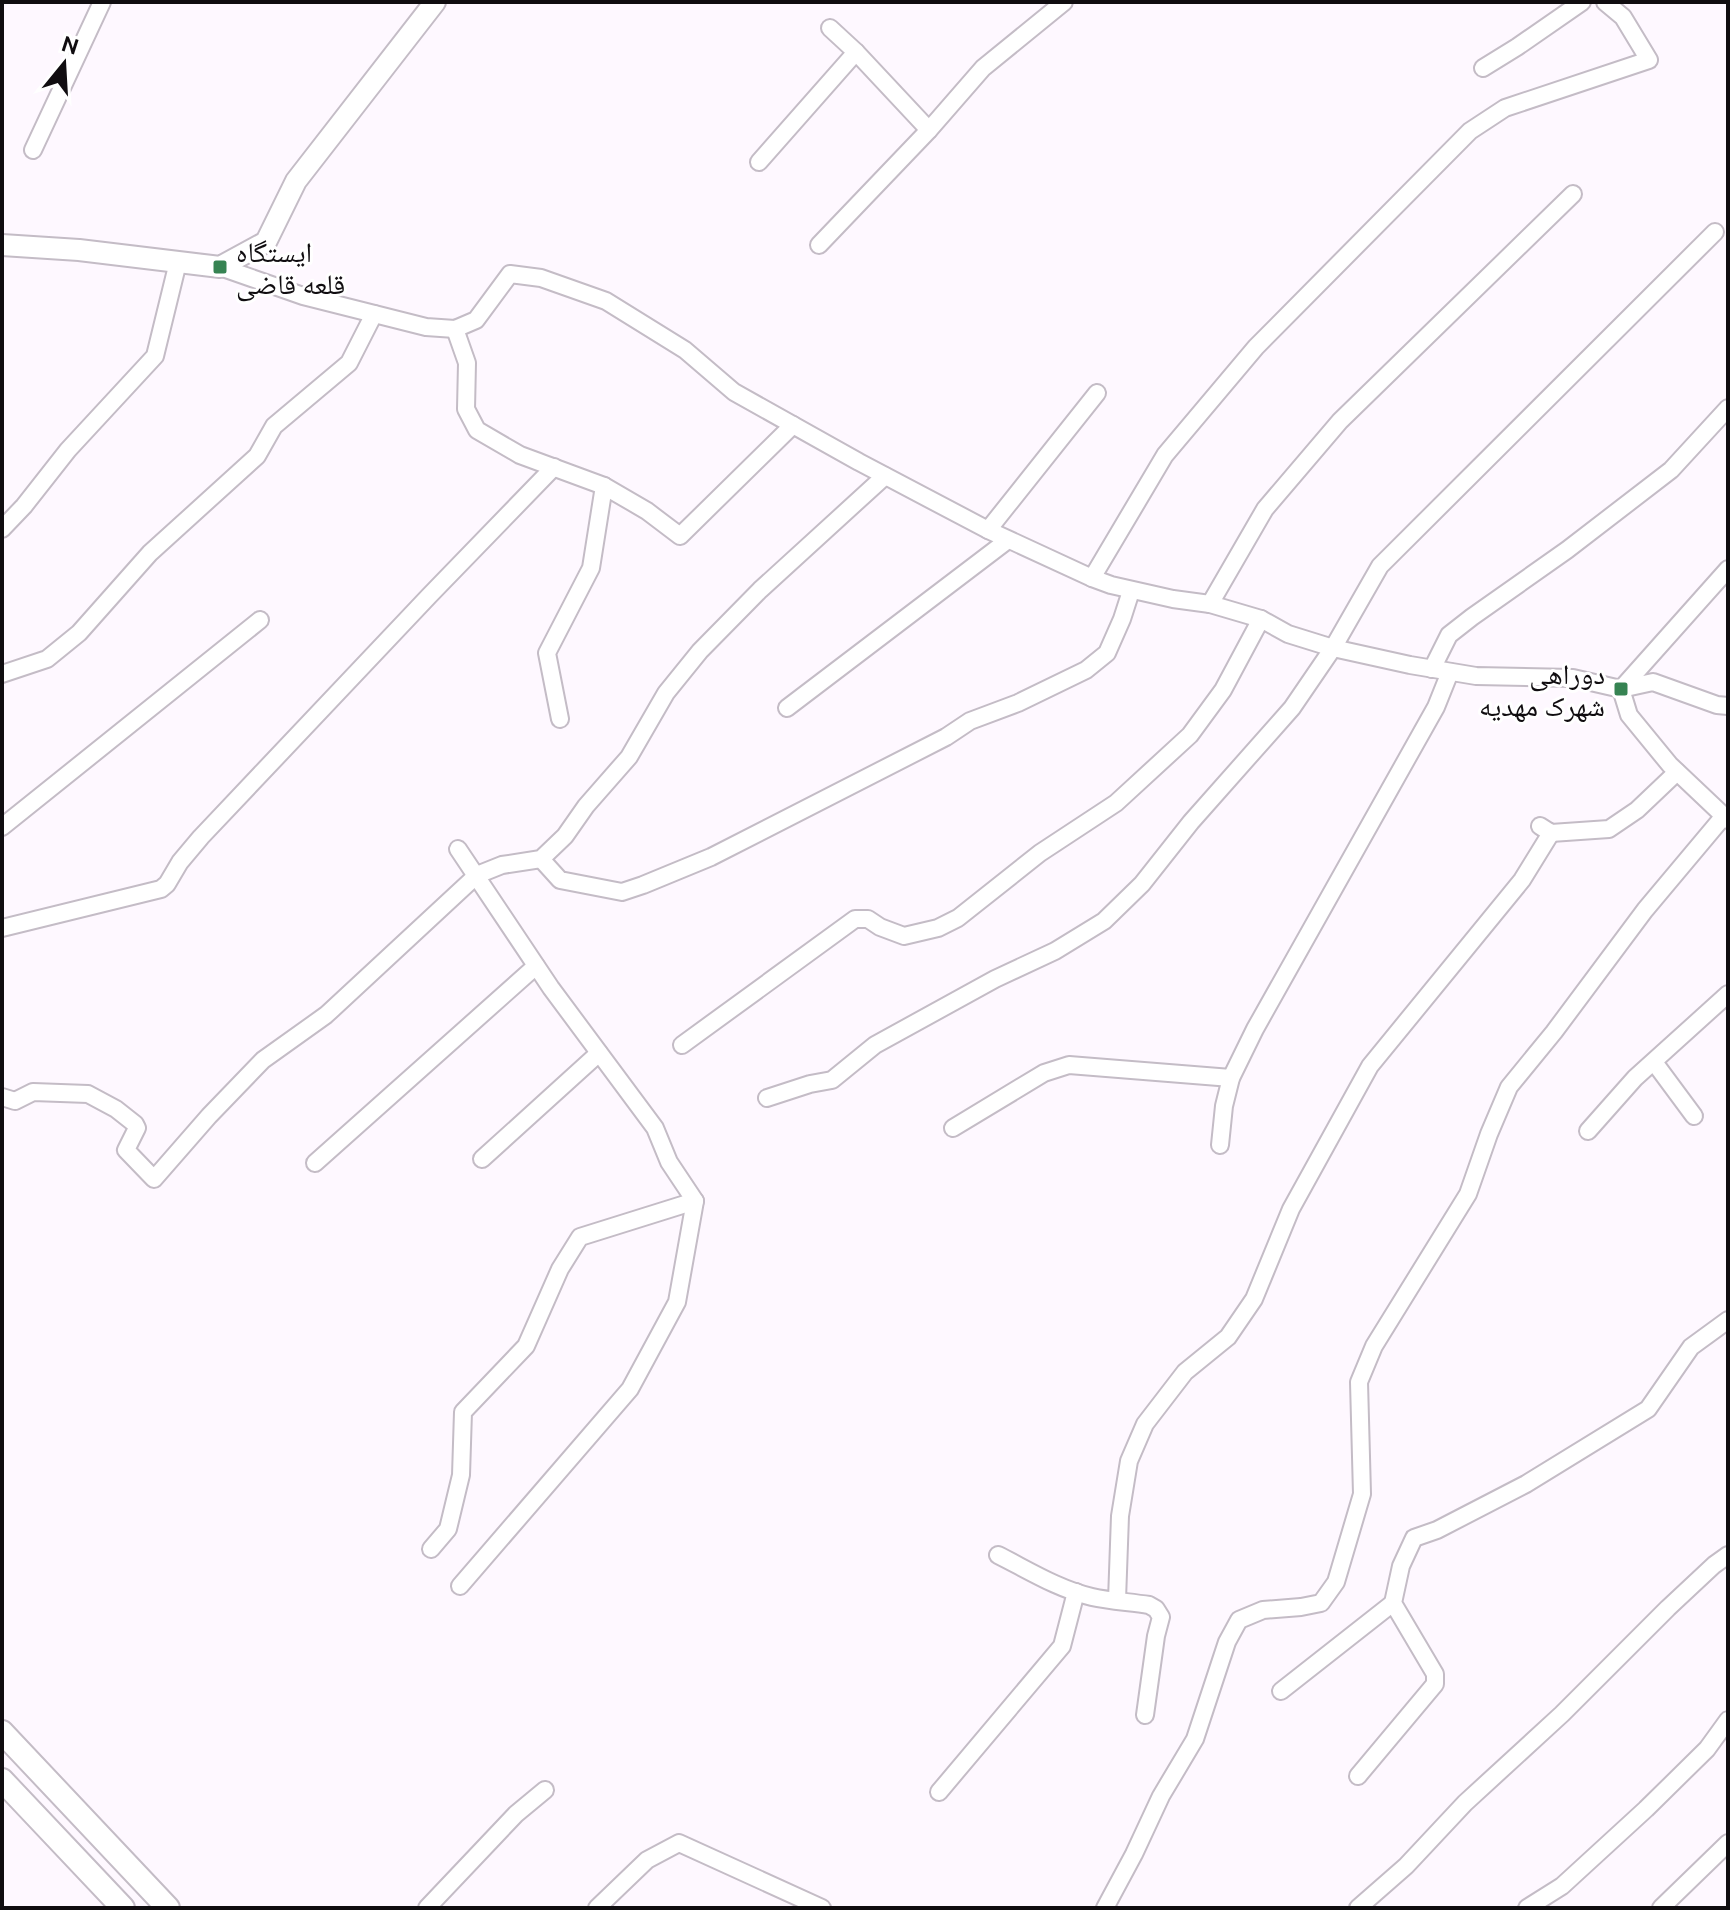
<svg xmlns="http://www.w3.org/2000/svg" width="1730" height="1910" font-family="Ubuntu,'Noto Naskh Arabic',sans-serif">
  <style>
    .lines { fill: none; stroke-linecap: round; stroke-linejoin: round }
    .minor-casing { stroke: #c4bcc6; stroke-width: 20 }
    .tertiary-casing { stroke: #c4bcc6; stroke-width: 24 }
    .secondary-casing { stroke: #c4bcc6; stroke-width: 26 }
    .minor { stroke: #fff; stroke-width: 16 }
    .tertiary { stroke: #fff; stroke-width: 20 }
    .secondary { stroke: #fff; stroke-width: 22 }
    .poi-dot { fill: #368352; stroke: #fff; stroke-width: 3 }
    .labels { text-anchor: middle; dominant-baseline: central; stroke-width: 6; stroke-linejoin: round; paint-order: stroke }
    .poi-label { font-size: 28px; fill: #100d10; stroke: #fff; text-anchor: start }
  </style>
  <rect width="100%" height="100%" fill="#fef8ff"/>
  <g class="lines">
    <defs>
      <g id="minor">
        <polyline points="830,28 856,52 929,130"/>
        <polyline points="1483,68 1517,47 1582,2"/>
        <polyline points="33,150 102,2"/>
        <polyline points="759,162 856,52"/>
        <polyline points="819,245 929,130 983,68 1064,2"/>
        <polyline points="220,267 303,296 426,327 455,329 476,320 510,274 541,278 606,301 685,350 734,392 859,462 988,530 1092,578 1111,585 1173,599 1210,604 1261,619 1288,634 1333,648 1410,665 1476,676 1573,678 1621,689 1653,682 1717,705 1728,706"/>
        <polyline points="455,329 467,363 466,409 477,430 520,455 604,486 647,511 680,536 793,425"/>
        <polyline points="2,529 24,506 68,450 155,356 178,262"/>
        <polyline points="988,530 1097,393"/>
        <polyline points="1728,569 1621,689 1629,715 1670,765 1728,820"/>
        <polyline points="1092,578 1165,455 1256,347 1470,131 1505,108 1649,60 1623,17 1605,2"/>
        <polyline points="1210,604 1265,509 1340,421 1573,194"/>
        <polyline points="1432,669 1449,635 1472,617 1567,550 1671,470 1728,408"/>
        <polyline points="2,674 47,659 79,633 150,553 257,456 274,426 349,363 374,314"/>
        <polyline points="787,708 1008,540"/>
        <polyline points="560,719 547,653 591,568 604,486"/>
        <polyline points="1540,826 1551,833 1609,829 1637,810 1677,772"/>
        <polyline points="2,827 260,620"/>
        <polyline points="458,849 551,988 655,1128 669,1162 695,1201 677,1302 630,1389 460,1586"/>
        <polyline points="541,859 560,880 622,892 643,885 711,857 946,737 970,721 1018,703 1086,670 1107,653 1122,619 1131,591"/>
        <polyline points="2,928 161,889 167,884 180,862 201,837 429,596 554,467"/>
        <polyline points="682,1045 855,919 868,919 880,927 904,936 938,928 958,918 1040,853 1116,803 1190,735 1223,690 1261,619"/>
        <polyline points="1654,1062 1694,1116"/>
        <polyline points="2,1097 15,1101 33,1092 88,1094 116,1109 135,1124 137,1128 126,1150 154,1179 209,1116 263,1060 326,1015 477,875 502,865 541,859 565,836 586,806 629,757 666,693 700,651 760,590 885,476"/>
        <polyline points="767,1098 810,1084 832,1080 875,1045 995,979 1055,951 1104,921 1142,884 1191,822 1292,708 1333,648 1380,566 1715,232"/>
        <polyline points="953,1128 1044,1073 1069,1065 1231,1078"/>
        <polyline points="1588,1131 1635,1078 1728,994"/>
        <polyline points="1220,1145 1224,1106 1231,1078 1255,1029 1436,707 1450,672"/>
        <polyline points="482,1159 599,1053"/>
        <polyline points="315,1163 536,966"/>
        <polyline points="431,1549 448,1529 461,1475 463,1412 526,1346 560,1269 580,1237 695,1201"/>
        <path d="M998,1555c30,15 60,34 94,42 18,4 38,5 57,8l7,4 5,8 -5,19 -11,79"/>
        <polyline points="1117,1600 1120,1516 1129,1461 1145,1424 1185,1372 1228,1337 1254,1299 1291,1209 1370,1066 1522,880 1551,833"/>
        <polyline points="1281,1691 1393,1603"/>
        <polyline points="1358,1776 1435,1684 1435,1674 1393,1603 1401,1566 1414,1538 1437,1530 1526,1484 1648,1409 1691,1347 1728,1320"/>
        <polyline points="939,1792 1062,1646 1076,1592"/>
        <polyline points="427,1908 516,1814 545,1790"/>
        <polyline points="597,1908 647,1860 679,1843 822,1908"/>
        <polyline points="1105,1908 1134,1854 1161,1796 1195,1739 1227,1642 1239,1620 1263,1610 1301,1607 1321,1603 1336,1582 1362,1494 1359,1382 1374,1346 1468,1194 1489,1134 1509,1087 1554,1032 1645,910 1723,817"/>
        <polyline points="1358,1908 1406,1866 1465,1803 1562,1714 1668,1608 1714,1565 1728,1555"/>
        <polyline points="1527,1908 1562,1886 1646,1809 1707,1749 1728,1720"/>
        <polyline points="1661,1908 1728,1843"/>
      </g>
      <polyline id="tertiary" points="2,245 79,250 220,267 266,242 296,181 435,2"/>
      <g id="secondary">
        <polyline points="2,1732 168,1908"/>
        <polyline points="2,1780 123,1908"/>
      </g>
    </defs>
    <use href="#minor" class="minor-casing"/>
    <use href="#tertiary" class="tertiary-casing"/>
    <use href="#secondary" class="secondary-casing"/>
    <use href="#minor" class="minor"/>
    <use href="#tertiary" class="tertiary"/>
    <use href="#secondary" class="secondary"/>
  </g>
  <g class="poi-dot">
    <rect x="212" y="259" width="16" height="16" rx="4"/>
    <rect x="1613" y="681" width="16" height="16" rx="4"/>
  </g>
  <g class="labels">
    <g class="poi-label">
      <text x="236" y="251">ایستگاه<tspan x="236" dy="32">قلعه قاضی</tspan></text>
      <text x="1605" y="673" text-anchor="end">دوراهی<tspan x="1605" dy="32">شهرک مهدیه</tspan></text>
    </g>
  </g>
  <rect width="1730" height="1910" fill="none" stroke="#100d10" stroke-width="8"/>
  <g transform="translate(64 64) rotate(18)" stroke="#ffffff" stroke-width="6" paint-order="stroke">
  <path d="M0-6L14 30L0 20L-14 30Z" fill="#100d10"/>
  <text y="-12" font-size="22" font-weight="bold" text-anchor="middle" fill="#100d10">N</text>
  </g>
</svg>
